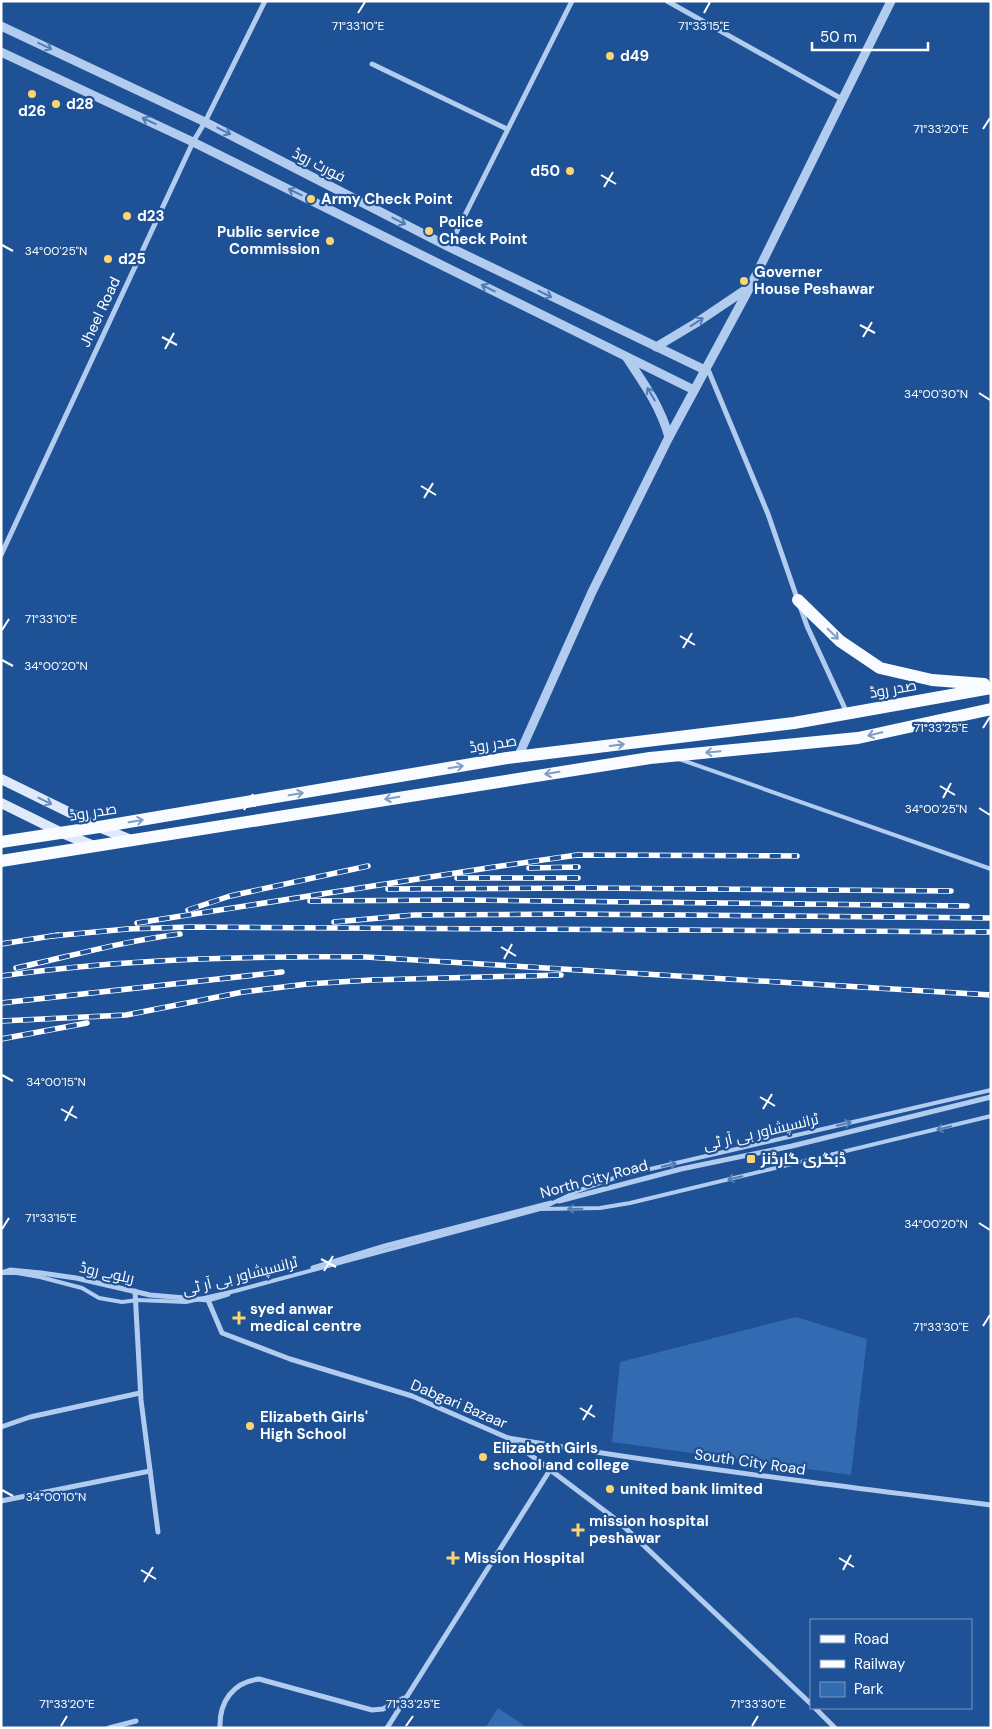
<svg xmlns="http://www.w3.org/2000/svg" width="992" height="1729" font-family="'DM Sans',Cairo,sans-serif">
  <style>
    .green { fill: #326bb2 }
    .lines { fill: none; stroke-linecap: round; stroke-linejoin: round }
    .service { stroke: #b1ccef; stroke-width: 4 }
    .minor { stroke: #b1ccef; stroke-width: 5 }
    .tertiary { stroke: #b1ccef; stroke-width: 9 }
    .secondary { stroke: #deeafb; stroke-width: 10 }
    .primary { stroke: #f8fbff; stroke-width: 12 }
    .rail-casing { stroke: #fff; stroke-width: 5.5 }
    .rail { stroke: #1e5195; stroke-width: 4; stroke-dasharray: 11; stroke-linecap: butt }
    .service-bridge { stroke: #b1ccef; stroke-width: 4 }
    .oneway { stroke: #517cb4 }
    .oneway2 { stroke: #809ec5 }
    .oneway3 { stroke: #6b8ebe }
    .ticks { fill: none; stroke: #fff; stroke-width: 2 }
    .poi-dot { fill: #fdd570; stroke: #1e5195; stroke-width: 2 }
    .labels { text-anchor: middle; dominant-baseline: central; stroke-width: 4.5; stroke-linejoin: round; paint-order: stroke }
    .poi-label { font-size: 15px; font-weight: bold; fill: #fff; stroke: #1e5195; text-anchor: start }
    .street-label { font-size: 15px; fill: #fff; stroke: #1e5195 }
    .ticks-label { font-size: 12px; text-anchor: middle; fill: #fff; stroke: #1e5195; stroke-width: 4.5; stroke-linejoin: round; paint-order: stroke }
  </style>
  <rect width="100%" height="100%" fill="#1e5195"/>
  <g class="green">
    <polygon points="796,1317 867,1339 851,1475 612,1442 620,1362"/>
    <polygon points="498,1708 528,1728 485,1728"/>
  </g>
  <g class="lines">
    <g class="service">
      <polyline points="679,759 991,869"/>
      <polyline points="541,1209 600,1208 630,1203 991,1116"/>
    </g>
    <g class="minor">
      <polyline points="667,1 842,99"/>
      <polyline points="372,64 507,129"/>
      <polyline points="449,247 572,1"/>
      <polyline points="707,367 768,514 798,601"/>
      <polyline points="1,555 193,142 205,122 265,1"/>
      <polyline points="801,609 807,626 847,713"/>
      <polyline points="559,1201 681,1169 792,1146 991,1097"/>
      <polyline points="313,1268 385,1246 551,1203"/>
      <polyline points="1,1273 10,1270 41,1273 76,1278 150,1295 208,1300 228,1294"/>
      <polyline points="135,1291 141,1400 158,1532"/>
      <polyline points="208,1300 222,1333 290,1359 412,1396 508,1438 618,1521 811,1704"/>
      <polyline points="1,1427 30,1417 140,1393"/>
      <path d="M508,1438c161,27 322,47 483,67"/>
      <polyline points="1,1501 150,1471"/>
      <polyline points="815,1708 835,1728"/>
      <polyline points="109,1728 136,1721"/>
      <path d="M220,1728c-1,-26 13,-46 39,-49l113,31 11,-1 21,-11"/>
      <polyline points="387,1728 550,1470"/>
    </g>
    <g class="tertiary">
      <polyline points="1,26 205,122 449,247 705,370"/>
      <polyline points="1,52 193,142 694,390"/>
      <polyline points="656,347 696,323 748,288"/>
      <path d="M627,358c18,27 33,48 42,79"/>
      <polyline points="518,757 592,592 669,437 750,287 891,1"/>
    </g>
    <g class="secondary">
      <polyline points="1,779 99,827 131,840"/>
      <polyline points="1,803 62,833 94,846"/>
    </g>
    <g class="primary">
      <polyline points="798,600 840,641 880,668 932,680 984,684"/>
      <polyline points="1,842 99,827 507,758 794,723 991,688"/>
      <polyline points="1,861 650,758 858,738 991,709"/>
    </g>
    <defs>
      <g id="rail">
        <polyline points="529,868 578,867"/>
        <polyline points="457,878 578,878"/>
        <polyline points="388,889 585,888 951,891"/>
        <polyline points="310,901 459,900 967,906"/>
        <polyline points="188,910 230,896 368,866"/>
        <polyline points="334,922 414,915 568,914 991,918"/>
        <polyline points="137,923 494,867 577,855 797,856"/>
        <polyline points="52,936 127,929 190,927 991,932"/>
        <polyline points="1,944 58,935"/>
        <path d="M16,968c55,-12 108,-27 164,-34"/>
        <path d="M1,976c121,-17 243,-20 365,-19l625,38"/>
        <polyline points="1,1003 282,972"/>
        <polyline points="1,1021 126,1015 243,992 307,984 371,980 561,975"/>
        <polyline points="1,1039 87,1023"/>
      </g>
    </defs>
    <use href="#rail" class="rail-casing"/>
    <use href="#rail" class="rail"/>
    <polyline class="service-bridge" points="1,1273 17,1273 40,1277 82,1288 99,1298 122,1302 138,1300 186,1302 235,1291 540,1209 580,1190 620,1176 991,1090"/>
  </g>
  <defs><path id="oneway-shaft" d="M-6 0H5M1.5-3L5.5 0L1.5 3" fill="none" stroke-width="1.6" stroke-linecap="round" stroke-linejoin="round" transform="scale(1.25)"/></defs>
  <g class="oneway">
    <use href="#oneway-shaft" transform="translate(45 46) rotate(25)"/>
    <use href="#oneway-shaft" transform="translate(149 121) rotate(-155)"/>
    <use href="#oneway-shaft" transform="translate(224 131) rotate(27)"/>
    <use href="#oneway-shaft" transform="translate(295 192) rotate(-154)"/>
    <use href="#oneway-shaft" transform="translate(399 221) rotate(27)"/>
    <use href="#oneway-shaft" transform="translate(488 288) rotate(-154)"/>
    <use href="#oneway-shaft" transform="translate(545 294) rotate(26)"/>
    <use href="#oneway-shaft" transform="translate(697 322) rotate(-33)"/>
    <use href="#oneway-shaft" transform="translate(651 394) rotate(-121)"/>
    <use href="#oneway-shaft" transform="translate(844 1124) rotate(-13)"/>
    <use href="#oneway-shaft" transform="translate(944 1128) rotate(166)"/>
    <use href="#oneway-shaft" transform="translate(669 1165) rotate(-13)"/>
    <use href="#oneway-shaft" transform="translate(735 1178) rotate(167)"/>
    <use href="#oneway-shaft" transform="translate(575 1209) rotate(179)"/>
  </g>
  <g class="oneway2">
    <use href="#oneway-shaft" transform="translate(833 634) rotate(44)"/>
    <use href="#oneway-shaft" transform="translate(875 734) rotate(167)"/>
    <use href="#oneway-shaft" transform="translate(617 745) rotate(-7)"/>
    <use href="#oneway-shaft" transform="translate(713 752) rotate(175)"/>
    <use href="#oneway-shaft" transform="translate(456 767) rotate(-10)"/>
    <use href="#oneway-shaft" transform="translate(552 773) rotate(171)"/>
    <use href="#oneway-shaft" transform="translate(296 794) rotate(-10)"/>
    <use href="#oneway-shaft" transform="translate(392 798) rotate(171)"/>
    <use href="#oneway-shaft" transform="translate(136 821) rotate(-10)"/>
  </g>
  <use class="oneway3" href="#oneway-shaft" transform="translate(45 801) rotate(26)"/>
  <path class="ticks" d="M358,13l7,-11M704,13l6,-11M983,129l7,-11M601,175l15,9M604,187l9,-15M2,245l11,6M860,325l15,8M162,337l15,8M863,337l9,-15M165,349l9,-16M979,393l11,7M421,486l15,9M424,498l9,-15M2,630l7,-11M680,636l15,9M683,648l9,-15M2,660l11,6M983,728l7,-11M940,786l15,9M241,798l15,8M943,798l8,-15M979,808l11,7M244,810l9,-16M501,947l15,9M504,959l8,-15M2,1075l11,6M760,1097l15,9M61,1109l16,9M763,1109l9,-15M65,1121l8,-15M979,1223l11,7M2,1229l7,-11M321,1259l15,8M324,1271l9,-15M983,1326l7,-11M580,1408l15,9M583,1420l9,-15M2,1490l11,6M839,1558l15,9M141,1570l15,9M843,1570l8,-15M144,1582l9,-15M61,1726l6,-10M406,1726l7,-10M752,1726l6,-10"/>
  <g class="poi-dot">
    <circle cx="610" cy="56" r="5"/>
    <circle cx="32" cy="94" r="5"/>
    <circle cx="56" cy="104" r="5"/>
    <circle cx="570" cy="171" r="5"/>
    <circle cx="311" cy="199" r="5"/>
    <circle cx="127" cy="216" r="5"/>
    <circle cx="429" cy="231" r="5"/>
    <circle cx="330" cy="241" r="5"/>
    <circle cx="108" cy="259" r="5"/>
    <circle cx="744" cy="281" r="5"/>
    <rect x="746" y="1154" width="10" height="10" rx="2.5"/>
    <path d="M236.5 1310.5h5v5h5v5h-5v5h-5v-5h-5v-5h5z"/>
    <circle cx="250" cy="1426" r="5"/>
    <circle cx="483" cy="1457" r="5"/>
    <circle cx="610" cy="1489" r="5"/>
    <path d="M575.5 1522.5h5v5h5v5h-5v5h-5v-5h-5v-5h5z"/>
    <path d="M450.5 1550.5h5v5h5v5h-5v5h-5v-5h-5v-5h5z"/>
  </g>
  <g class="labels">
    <g class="poi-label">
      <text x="620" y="56">d49</text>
      <text x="66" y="104">d28</text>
      <text x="32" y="111" text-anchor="middle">d26</text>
      <text x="560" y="171" text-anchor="end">d50</text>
      <text x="321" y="199">Army Check Point</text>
      <text x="137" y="216">d23</text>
      <text x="439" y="222">Police<tspan x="439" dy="17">Check Point</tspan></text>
      <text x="320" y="232" text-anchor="end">Public service<tspan x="320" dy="17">Commission</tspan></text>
      <text x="118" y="259">d25</text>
      <text x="754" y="272">Governer<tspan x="754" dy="17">House Peshawar</tspan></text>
      <text x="761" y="1159">ڈبگری گارڈنز</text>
      <text x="250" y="1309">syed anwar<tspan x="250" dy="17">medical centre</tspan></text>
      <text x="260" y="1417">Elizabeth Girls'<tspan x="260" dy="17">High School</tspan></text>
      <text x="493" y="1448">Elizabeth Girls<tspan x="493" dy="17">school and college</tspan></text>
      <text x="620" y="1489">united bank limited</text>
      <text x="589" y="1521">mission hospital<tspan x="589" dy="17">peshawar</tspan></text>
      <text x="464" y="1558">Mission Hospital</text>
    </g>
    <g class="street-label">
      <text transform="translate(319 165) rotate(27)">فورٹ روڈ</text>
      <text transform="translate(100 312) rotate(-65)">Jheel Road</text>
      <text transform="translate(893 689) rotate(-10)">صدر روڈ</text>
      <text transform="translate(493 744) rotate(-9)">صدر روڈ</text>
      <text transform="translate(93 812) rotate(-9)">صدر روڈ</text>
      <text transform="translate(761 1132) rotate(-13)">ٹرانسپشاور بی آر ٹی</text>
      <text transform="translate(594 1179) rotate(-15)">North City Road</text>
      <text transform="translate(107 1273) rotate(12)">ریلوے روڈ</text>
      <text transform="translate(240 1276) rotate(-14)">ٹرانسپشاور بی آر ٹی</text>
      <text transform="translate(459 1404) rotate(23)">Dabgari Bazaar</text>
      <text transform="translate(750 1462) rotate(8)">South City Road</text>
    </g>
  </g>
  <g class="ticks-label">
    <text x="704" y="30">71°33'15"E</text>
    <text x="358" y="30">71°33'10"E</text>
    <text x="941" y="133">71°33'20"E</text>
    <text x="56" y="255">34°00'25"N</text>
    <text x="936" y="398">34°00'30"N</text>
    <text x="51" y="623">71°33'10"E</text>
    <text x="56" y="670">34°00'20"N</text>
    <text x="941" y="732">71°33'25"E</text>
    <text x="936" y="813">34°00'25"N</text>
    <text x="56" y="1086">34°00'15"N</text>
    <text x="51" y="1222">71°33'15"E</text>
    <text x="936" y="1228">34°00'20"N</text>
    <text x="941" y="1331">71°33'30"E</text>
    <text x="56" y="1501">34°00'10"N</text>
    <text x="67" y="1708">71°33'20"E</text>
    <text x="413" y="1708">71°33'25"E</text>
    <text x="758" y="1708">71°33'30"E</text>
  </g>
  <rect width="992" height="1729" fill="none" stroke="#ffffff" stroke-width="5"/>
  <rect x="810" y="1619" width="162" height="90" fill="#1e5195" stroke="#7897bf"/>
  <rect x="820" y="1635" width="25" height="8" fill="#f8fbff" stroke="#7897bf"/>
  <text x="854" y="1644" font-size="15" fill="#ffffff">Road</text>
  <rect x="820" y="1660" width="25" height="8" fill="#ffffff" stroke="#7897bf"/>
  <text x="854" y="1669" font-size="15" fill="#ffffff">Railway</text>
  <rect x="820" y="1682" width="25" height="15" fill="#326bb2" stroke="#7897bf"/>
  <text x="854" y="1694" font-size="15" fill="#ffffff">Park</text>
  <path d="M812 42v8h116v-8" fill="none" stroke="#ffffff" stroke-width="2.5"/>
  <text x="820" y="42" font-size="15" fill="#ffffff" stroke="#1e5195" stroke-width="4" paint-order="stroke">50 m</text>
</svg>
